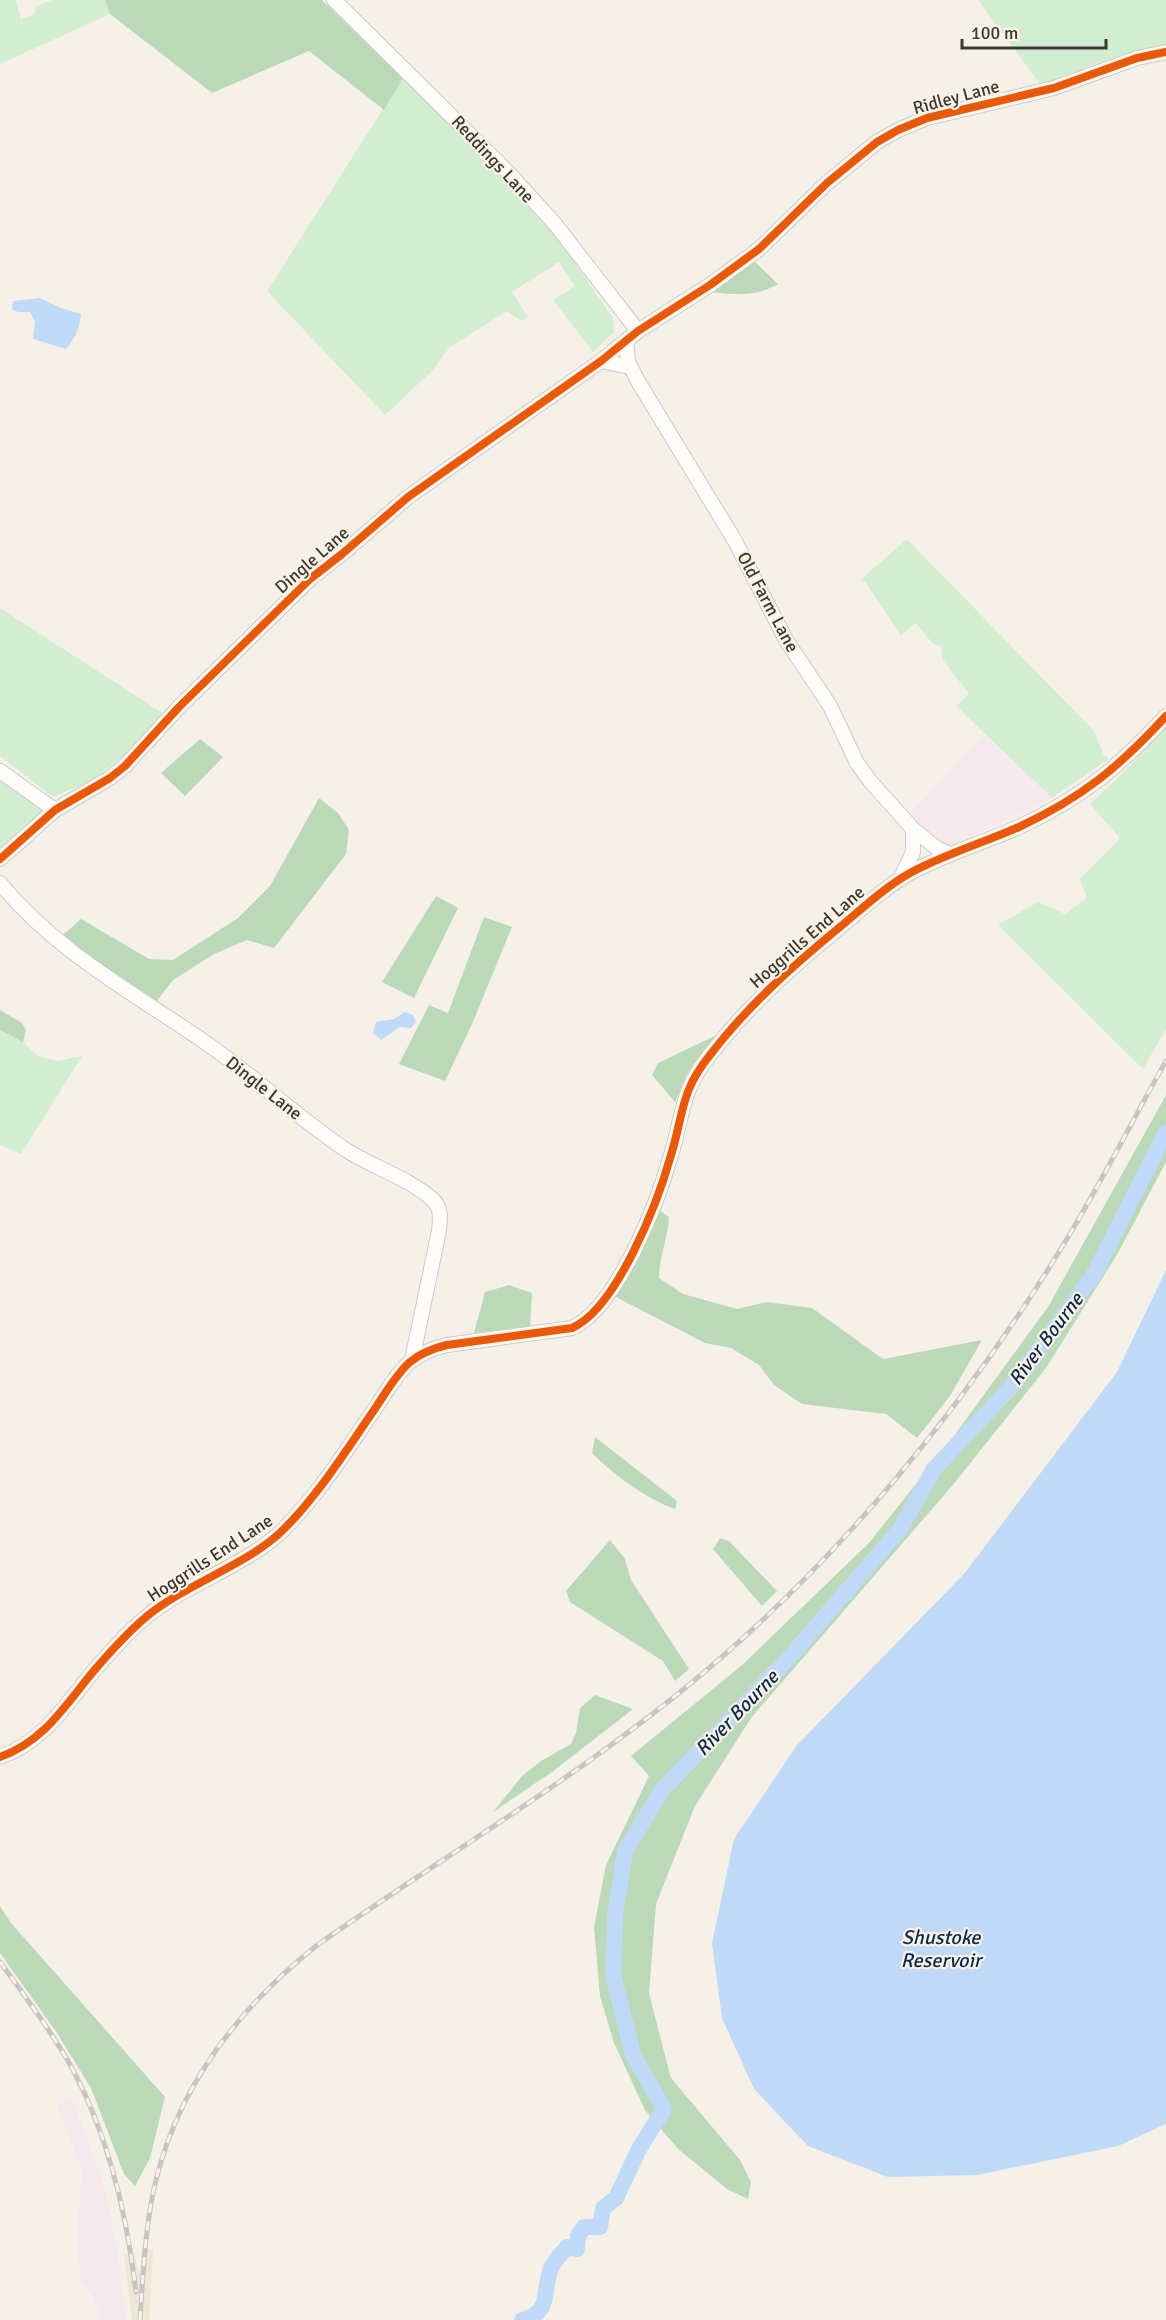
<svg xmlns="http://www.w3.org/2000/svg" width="1166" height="2320" font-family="Signika,sans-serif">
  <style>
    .industrial { fill: #f6e9ee }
    .built { fill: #efe6d7 }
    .green { fill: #d3edd0 }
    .forest { fill: #bbd8b8 }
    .water { fill: #c0d9f7 }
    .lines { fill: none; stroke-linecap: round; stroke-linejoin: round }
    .river { stroke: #c0d9f7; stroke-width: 16 }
    .minor-casing { stroke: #cdc9c4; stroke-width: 16 }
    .minor { stroke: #fefdfc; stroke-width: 14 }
    .rail-casing { stroke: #c5c5c3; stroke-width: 5 }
    .rail { stroke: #faf2e4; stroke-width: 3; stroke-dasharray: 9; stroke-linecap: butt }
    .cycleway-casing { stroke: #faf2e4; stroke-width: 11 }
    .cycleway { stroke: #e8590c; stroke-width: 8 }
    .labels { text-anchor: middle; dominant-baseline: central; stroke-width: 4.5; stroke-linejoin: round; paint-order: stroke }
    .street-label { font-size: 18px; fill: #3c3934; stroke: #faf2e4 }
    .water-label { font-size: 20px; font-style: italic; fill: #0b2b4e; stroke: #faf2e4 }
  </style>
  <rect width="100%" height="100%" fill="#f5f1e9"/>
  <g class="industrial">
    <polygon points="985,735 1052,798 950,847 908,815"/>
    <polygon points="72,2098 106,2191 118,2257 126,2320 102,2320 92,2296 80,2279 77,2235 82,2171 57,2105"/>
  </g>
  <polygon class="built" points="153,2249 149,2320 132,2320 124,2255 134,2252 140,2278 142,2250"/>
  <g class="green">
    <polygon points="0,0 16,0 21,20 34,14 35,7 52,0 105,0 110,14 0,64"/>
    <path d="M978,0h188v46c-39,3 -88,25 -125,39z"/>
    <polygon points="403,78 484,157 561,243 613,318 614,332 593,352 553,300 575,286 559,262 512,292 528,317 522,321 507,311 450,347 431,372 385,415 267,291"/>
    <polygon points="907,539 1094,731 1104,756 1110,758 1052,798 956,706 969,694 942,659 941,646 933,644 916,623 901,635 865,582 859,581"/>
    <polygon points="0,608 167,716 130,751 91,781 53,797 0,756"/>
    <polygon points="1166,725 1166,1029 1143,1069 998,925 1038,902 1065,914 1087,898 1080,879 1120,838 1090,804 1129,767"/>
    <polygon points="0,778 46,812 0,852"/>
    <polygon points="0,1030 23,1042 38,1056 58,1061 82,1056 21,1154 0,1145"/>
  </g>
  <g class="forest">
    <polygon points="105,0 322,0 403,78 384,110 309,51 212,93 110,14"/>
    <path d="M755,262l23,22c-22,13 -43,11 -67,8z"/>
    <polygon points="200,739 223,757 185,796 161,773"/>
    <polygon points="319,798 338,813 349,830 346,854 274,948 247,940 214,954 173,980 155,1003 61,937 81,919 149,959 173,960 238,918 270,886"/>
    <polygon points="436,896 458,908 414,998 382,982"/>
    <polygon points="484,917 512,927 472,1024 445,1081 399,1064 429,1005 448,1013"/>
    <polygon points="0,1010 22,1023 26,1030 23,1042 0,1030"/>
    <polygon points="719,1034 688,1072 675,1102 652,1075 658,1063"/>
    <polygon points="1166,1095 1166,1162 1118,1253 1046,1368 952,1486 751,1718 695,1806 656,1904 649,1994 671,2078 740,2160 751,2182 748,2199 727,2189 678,2149 645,2110 614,2043 600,1996 594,1927 606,1865 649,1776 631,1756 741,1666 869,1543 948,1444 1048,1307"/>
    <path d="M659,1210l10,7c-1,22 -10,39 -10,61l24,16 54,15 30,-7 45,6 71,51 99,-19 -32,56 -33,42 -31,-24 -84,-10 -28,-19 -15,-20 -28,-17 -26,-5 -91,-47 11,-17z"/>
    <polygon points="509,1285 532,1293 530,1326 474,1333 485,1292"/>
    <path d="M595,1437l82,64 -2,8c-30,-11 -60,-33 -83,-56z"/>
    <polygon points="720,1538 729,1541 777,1591 762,1606 713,1549"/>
    <polygon points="610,1540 625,1559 631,1580 689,1669 675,1681 663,1661 570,1602 566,1591"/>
    <polygon points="595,1695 633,1709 552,1772 493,1812 522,1776 541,1761 571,1744 576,1733 580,1708"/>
    <polygon points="0,1906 11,1923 165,2097 150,2158 135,2186 124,2174 91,2088 57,2033 0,1953"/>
  </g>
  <g class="water">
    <path d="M40,298l21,10 20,6c-1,13 -6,25 -15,35l-33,-10 2,-18 -5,-9h-12l-6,-3 1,-8z"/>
    <polygon points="405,1012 413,1015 416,1022 411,1028 400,1027 381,1040 373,1033 376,1022 394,1019"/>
    <polygon points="1166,1270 1166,2124 1118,2146 977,2175 888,2177 808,2146 754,2089 722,2018 712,1943 734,1839 797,1745 964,1574 1117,1372"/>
  </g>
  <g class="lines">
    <path class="river" d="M522,2320c32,-8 19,-31 30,-54 3,-6 10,-13 15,-19l10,2 1,-13 6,-9h16l3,-19 13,-10 23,-49 25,-40 -31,-54 -20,-80 2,-60 10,-64 37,-61 125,-130 114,-132 33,-59 77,-82 82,-111 73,-144"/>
    <defs>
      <g id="minor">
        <polyline points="334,0 505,169 555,224 638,331"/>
        <polyline points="626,341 628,362 639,383 735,541 786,640 830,706 857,763 870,781 913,829 938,849 950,854"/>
        <polyline points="601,361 630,367"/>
        <polyline points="0,771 55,810"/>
        <polyline points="0,859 55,810 110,778 125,766 179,707 310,579 342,554 408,497 601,361 638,331 710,285 759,249 827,183 877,142 898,130 927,118 1054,88 1137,58 1166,52"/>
        <polyline points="901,878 913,852 913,829"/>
        <path d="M0,883c57,70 136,111 209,162 47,33 89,73 137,105 28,18 63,28 87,50 9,8 7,20 6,31l-27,129"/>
        <path d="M0,1757c43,-15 65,-51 92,-84 17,-20 34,-39 54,-56 41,-34 102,-52 138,-88 34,-34 61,-77 88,-116 12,-17 23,-38 38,-51 11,-9 24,-14 37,-17l125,-17c45,-20 86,-126 99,-173 13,-42 9,-63 39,-100 39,-51 86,-92 136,-133 20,-17 41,-36 64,-49 35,-19 73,-30 109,-46 64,-30 100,-60 147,-111"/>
      </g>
    </defs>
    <use href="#minor" class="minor-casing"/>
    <use href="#minor" class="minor"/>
    <defs>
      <g id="rail">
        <path d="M0,1962c25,34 51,69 72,106 37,69 55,147 64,224"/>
        <path d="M140,2320c3,-45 5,-92 15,-136 23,-98 84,-176 161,-238 125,-88 256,-165 374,-262 147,-121 273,-275 372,-437 37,-60 69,-124 104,-186"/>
      </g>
    </defs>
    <use href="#rail" class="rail-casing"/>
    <use href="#rail" class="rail"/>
    <defs>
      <g id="cycleway">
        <polyline points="0,859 55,810 110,778 125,766 179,707 310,579 342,554 408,497 601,361 638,331 710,285 759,249 827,183 877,142 898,130 927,118 1054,88 1137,58 1166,52"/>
        <path d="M0,1757c43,-15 65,-51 92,-84 17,-20 34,-39 54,-56 41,-34 102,-52 138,-88 34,-34 61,-77 88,-116 12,-17 23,-38 38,-51 11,-9 24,-14 37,-17l125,-17c45,-20 86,-126 99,-173 13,-42 9,-63 39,-100 39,-51 86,-92 136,-133 20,-17 41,-36 64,-49 35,-19 73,-30 109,-46 64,-30 100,-60 147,-111"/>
      </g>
    </defs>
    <use href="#cycleway" class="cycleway-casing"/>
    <use href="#cycleway" class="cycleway"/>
  </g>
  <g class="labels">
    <g class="street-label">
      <text transform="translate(956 97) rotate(-15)">Ridley Lane</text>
      <text transform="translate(493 159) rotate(47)">Reddings Lane</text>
      <text transform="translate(312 560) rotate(-41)">Dingle Lane</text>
      <text transform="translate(768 602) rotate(62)">Old Farm Lane</text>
      <text transform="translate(807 937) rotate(-41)">Hoggrills End Lane</text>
      <text transform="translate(264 1088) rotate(38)">Dingle Lane</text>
      <text transform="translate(210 1558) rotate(-33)">Hoggrills End Lane</text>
    </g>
    <g class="water-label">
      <text transform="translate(1046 1339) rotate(-53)">River Bourne</text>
      <text transform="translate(737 1713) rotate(-46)">River Bourne</text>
      <text x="941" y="1937">Shustoke<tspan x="941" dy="23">Reservoir</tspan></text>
    </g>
  </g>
  <path d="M962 39v9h144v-9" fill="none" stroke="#3c3934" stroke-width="3"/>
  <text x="971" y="39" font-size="18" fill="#3c3934" stroke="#faf2e4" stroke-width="4.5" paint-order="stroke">100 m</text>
</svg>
